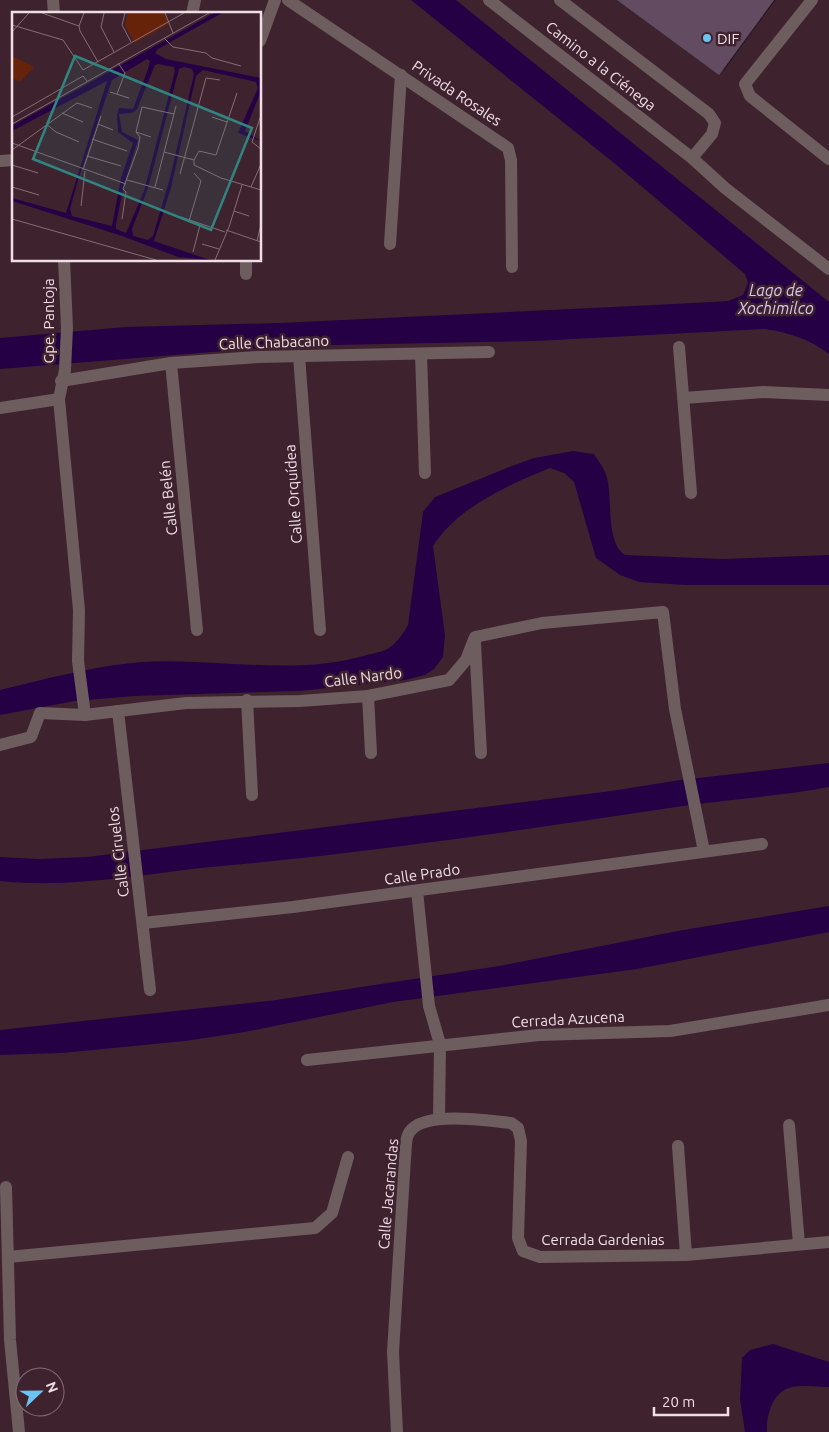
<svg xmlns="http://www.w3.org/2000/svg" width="829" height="1432" font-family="Ubuntu,sans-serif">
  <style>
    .water { fill: #260045 }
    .building { fill: #634c62; filter: url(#shadow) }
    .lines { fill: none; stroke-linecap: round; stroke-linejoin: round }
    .street { stroke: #6d5d5e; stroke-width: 12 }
    .poi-dot { fill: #6ac3f1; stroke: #3e232f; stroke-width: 2 }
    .labels { text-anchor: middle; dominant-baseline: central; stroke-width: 5; stroke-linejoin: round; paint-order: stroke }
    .poi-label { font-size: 15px; fill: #f0dde5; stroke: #3e232f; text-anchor: start }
    .street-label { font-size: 15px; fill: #f0dde5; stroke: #3e232f }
    .water-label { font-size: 16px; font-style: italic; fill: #d8c7f0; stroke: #3e232f }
    .inset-road { fill: none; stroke: #856d78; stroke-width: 1 }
    .view { fill: #318580; fill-opacity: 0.15; stroke: #318580; stroke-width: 2.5 }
    .inset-edge { fill: none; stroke: #f0dde5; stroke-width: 2.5 }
  </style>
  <defs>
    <filter id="shadow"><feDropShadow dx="4.5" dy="-4.5" stdDeviation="0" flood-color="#0009"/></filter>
  </defs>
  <rect width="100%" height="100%" fill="#3e232f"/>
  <g class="water">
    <path d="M411,0h45l373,302v52c-20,-15 -39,-21 -64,-25l-229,12 -250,5 -286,23v-31l125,-11 154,-4 395,-19 54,-3 15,-6 5,-12 -3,-9 -131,-111z"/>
    <path d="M573,451l21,3c5,8 11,15 13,24 6,20 -2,64 18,77l98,4 106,-4v30h-144l-46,-3 -19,-7 -24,-17 -22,-76 -10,-9 -14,-5c-42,17 -92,39 -117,78l12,89 -2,22 -9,12 -9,6 -20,5 -106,11 -164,5 -60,5 -75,14v-25c46,-11 93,-24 141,-28 74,-5 153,15 226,-7 7,-2 16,-3 22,-7 8,-6 14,-14 19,-23l15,-113 12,-15 77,-31 22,-8z"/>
    <path d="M829,763v24c-48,9 -97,12 -146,19 -153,23 -307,46 -462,60 -73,7 -148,23 -221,15v-24l38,2 49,-2 524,-66 69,-11z"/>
    <polygon points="829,906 829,932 637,969 393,1002 245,1032 185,1041 62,1053 0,1055 0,1030 276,1000 499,966 683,930"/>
    <path d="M773,1344l56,18v25c-12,0 -28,-3 -40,1 -17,5 -23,29 -22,44h-22l-5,-33 2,-41 8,-8z"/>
  </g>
  <polygon class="building" points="617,0 774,0 719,75"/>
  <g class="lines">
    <g class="street">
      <polyline points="53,0 54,14"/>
      <polyline points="288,0 508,148 511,160 512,267"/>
      <polyline points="489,0 692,158 725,188 829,269"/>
      <polyline points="560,0 709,114 715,123 712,134 692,158"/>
      <polyline points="812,0 745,84 750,96 829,159"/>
      <polyline points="192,14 195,0"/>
      <polyline points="260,41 275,0"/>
      <polyline points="0,161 14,160"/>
      <polyline points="390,244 401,75"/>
      <polyline points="64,260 67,328 65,370 59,399 79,610 78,661 85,715"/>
      <polyline points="246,274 246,260"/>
      <polyline points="679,347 691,493"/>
      <polyline points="421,354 425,473"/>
      <polyline points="299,356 320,630"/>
      <polyline points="171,363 197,630"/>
      <polyline points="61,381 171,363 258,357 489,352"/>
      <polyline points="684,398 763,392 829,395"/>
      <polyline points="0,408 59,399"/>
      <polyline points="475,643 481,753"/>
      <polyline points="368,696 371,753"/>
      <polyline points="247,700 252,795"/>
      <polyline points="118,711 150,990"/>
      <polyline points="0,745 31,737 40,713 85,715 186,703 300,701 368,696 449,680 466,660 475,637 542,623 663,612 675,709 704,851"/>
      <polyline points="417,891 429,1006 440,1044 439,1118"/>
      <polyline points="143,923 293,907 762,844"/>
      <polyline points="307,1060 539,1035 670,1031 829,1005"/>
      <polyline points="789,1125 799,1244"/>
      <polyline points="678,1146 686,1255"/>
      <polyline points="6,1187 10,1340 19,1432"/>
      <polyline points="8,1257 315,1228 332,1213 348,1157"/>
      <path d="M397,1432l-4,-80 12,-194c1,-7 0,-17 3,-23 10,-26 80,-14 103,-12l7,5 3,13 -3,97 5,13 17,6 146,-2 143,-13"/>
    </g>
  </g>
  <circle class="poi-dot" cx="707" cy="38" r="5"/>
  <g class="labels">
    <g class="poi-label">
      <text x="717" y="38">DIF</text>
    </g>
    <g class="street-label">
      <text transform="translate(601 66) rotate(38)">Camino a la Ciénega</text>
      <text transform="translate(457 93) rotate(34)">Privada Rosales</text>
      <text transform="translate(48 321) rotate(-90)">Gpe. Pantoja</text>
      <text transform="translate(274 342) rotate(-2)">Calle Chabacano</text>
      <text transform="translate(293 494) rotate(-94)">Calle Orquídea</text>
      <text transform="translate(168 498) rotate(-96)">Calle Belén</text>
      <text transform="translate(363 677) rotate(-7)">Calle Nardo</text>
      <text transform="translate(118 852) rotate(-97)">Calle Ciruelos</text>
      <text transform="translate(422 874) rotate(-8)">Calle Prado</text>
      <text transform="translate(568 1019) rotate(-3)">Cerrada Azucena</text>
      <text transform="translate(388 1194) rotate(-85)">Calle Jacarandas</text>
      <text x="603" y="1239">Cerrada Gardenias</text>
    </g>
    <g class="water-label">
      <text x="776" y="290">Lago de<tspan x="776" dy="18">Xochimilco</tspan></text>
    </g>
  </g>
  <g transform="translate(12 12)">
    <rect width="249" height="249" fill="#3e232f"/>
    <path d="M115,1h37l6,10 -35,20 -10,-17zM0,44l22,11 -14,15 -8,-4z" fill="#67220a"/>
    <path d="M202,1h8l-64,36 -3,4 11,6 95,19v13l-16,40 16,10 -23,-8 20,-45 -2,-6 -53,-12 -7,6 -25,112 -17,53 56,19 -32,-3 -56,-21 -110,-35v-3l54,15 41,-132 -95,50v-5zM135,47l3,2 -2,8 -15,40 -14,-1 -2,7 1,17 15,11 -12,35 -9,48 -40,-10 -2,-7 8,-29 34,-100zM146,52l16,3 1,4 -31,120 -18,42 -10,-4v-5l8,-40 14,-44 -16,-8 -3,-18 13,-1 5,-4 18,-44zM172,55l8,2 2,5 -23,100 -18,62 -5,4 -15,-4 -1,-7 16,-41 31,-119z" fill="#260045" fill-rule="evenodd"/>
    <path class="inset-road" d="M30,1l37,13M72,1l-5,13 1,5 18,31M92,1l-3,14 13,25M113,1l-3,12 9,17M153,1l8,20M0,13l51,15 20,30 101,-57M0,20l17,-19M152,26l9,9 33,6 6,5 29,8M98,80l19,6M105,82l8,-21 -7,-10M50,101l21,9M249,103l-9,27 9,7M0,105l71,-41 4,5M200,105l15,5M0,112l197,-111M34,112l10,8 23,10M86,112l15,6M124,120l15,5M80,127l35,12M0,131l114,41M0,138l65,-47 15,5M152,140l30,8v5l27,13 40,12M75,144l34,10M182,148l5,-9 17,4 21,-62M0,153l26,8M71,158l18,-54M168,162l26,-96 14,2M115,168l36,10M0,175l27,8M143,175l21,-81M239,175l10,-23M69,194l4,-35M222,199l15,5M169,205l44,15M0,207l144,41M110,207l4,-27 -3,-3 15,-41 2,-11 -4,-5 6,-25 32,7M177,209l12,-40 -7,-8M214,218l35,12M245,229l4,-17M190,232l17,5M181,240l7,-27M203,248l14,-33 13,-42"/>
    <path class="view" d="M63,44l177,72 -41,102 -178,-71z"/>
    <rect width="249" height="249" class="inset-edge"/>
  </g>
  <g transform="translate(40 1392) rotate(68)"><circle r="24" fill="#3e232f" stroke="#856d78"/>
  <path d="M0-4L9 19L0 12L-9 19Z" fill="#6ac3f1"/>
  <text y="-8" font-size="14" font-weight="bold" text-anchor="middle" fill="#f0dde5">N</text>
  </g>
  <path d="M654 1407v8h74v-8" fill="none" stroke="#f0dde5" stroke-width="2.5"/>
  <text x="662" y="1407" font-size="15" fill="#f0dde5" stroke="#3e232f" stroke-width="4" paint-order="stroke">20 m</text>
</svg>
